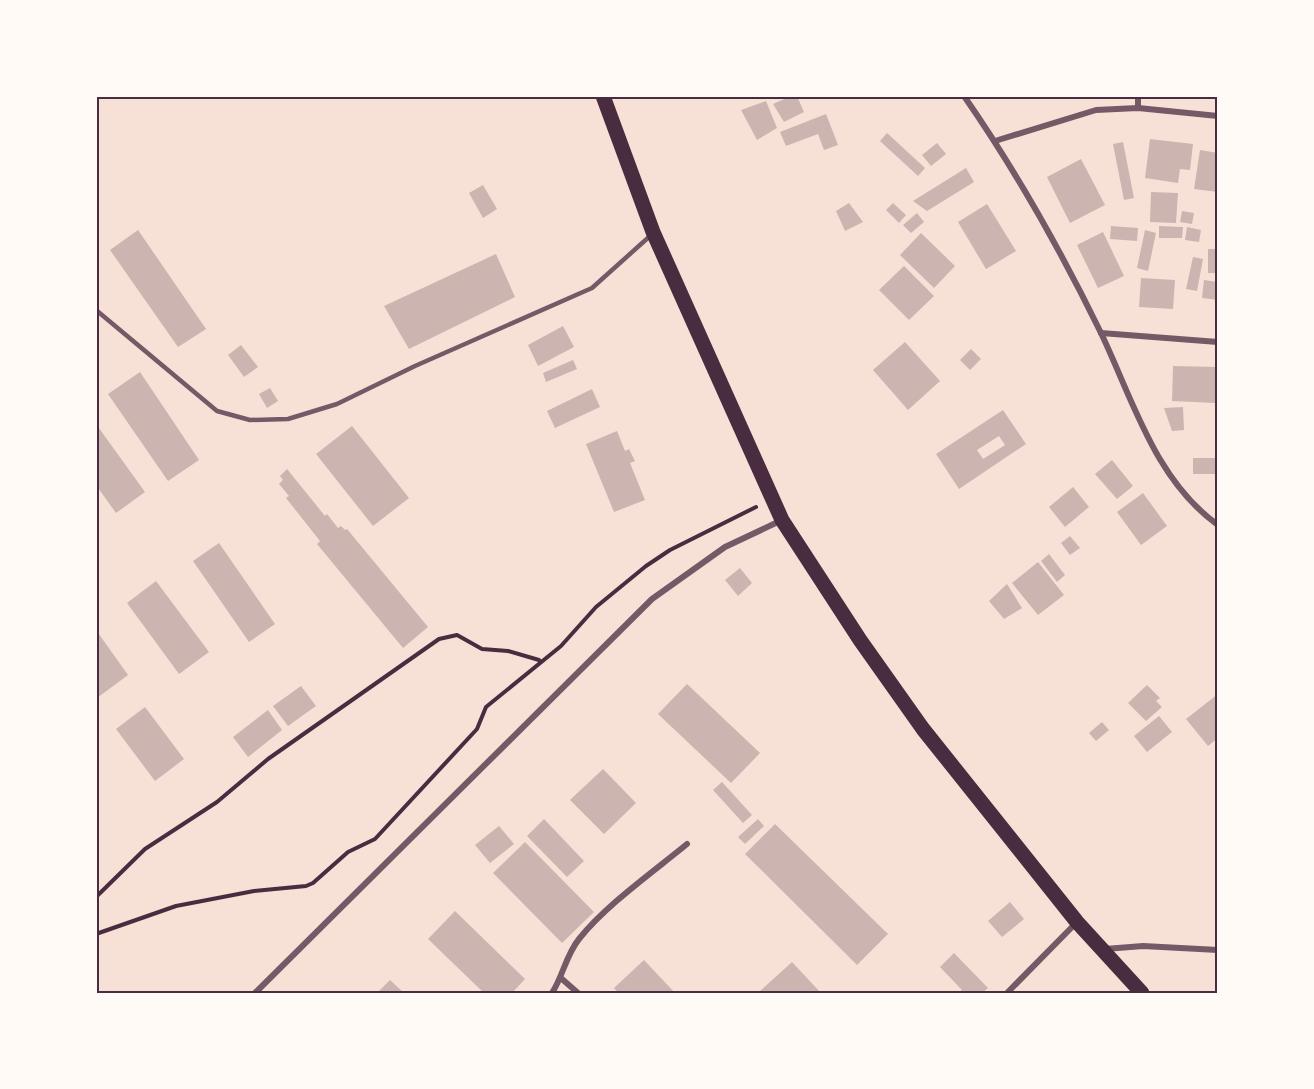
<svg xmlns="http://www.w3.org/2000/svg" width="1314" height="1089" font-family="'Public Sans',sans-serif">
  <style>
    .building { fill: #ccb4b1; fill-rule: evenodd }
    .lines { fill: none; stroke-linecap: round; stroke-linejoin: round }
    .path { stroke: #4a2c40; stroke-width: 4 }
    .service { stroke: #755966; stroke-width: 4.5 }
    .minor { stroke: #755966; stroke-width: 6 }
    .primary { stroke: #4a2c40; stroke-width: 15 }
    .neatline { fill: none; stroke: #4a2c40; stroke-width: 2 }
  </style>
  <rect width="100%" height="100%" fill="#f7e1d7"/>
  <g class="building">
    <polygon points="791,96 797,96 804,112 784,122 773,104"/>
    <polygon points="766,101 777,128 757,140 741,110"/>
    <polygon points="826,114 838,145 824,150 818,134 786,146 780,132"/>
    <polygon points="887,133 925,168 918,176 880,141"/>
    <polygon points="1150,139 1193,144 1190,170 1180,169 1178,183 1145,178"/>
    <polygon points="1123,142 1134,198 1124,200 1113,144"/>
    <polygon points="937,143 946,154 931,166 922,155"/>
    <polygon points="1200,150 1218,153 1218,192 1194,189"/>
    <polygon points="1081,159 1105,205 1070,223 1047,177"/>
    <polygon points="966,168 974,182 927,211 913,201"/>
    <polygon points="483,185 497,209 483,218 469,193"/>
    <polygon points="1151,192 1178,193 1176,223 1150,222"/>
    <polygon points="849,203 863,222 845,231 836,211"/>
    <polygon points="893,203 906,215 899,223 886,210"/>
    <polygon points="987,204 1016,251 986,269 958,222"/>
    <polygon points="1182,211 1194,213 1192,224 1180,222"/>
    <polygon points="917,213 924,222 911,233 903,225"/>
    <polygon points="1111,226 1138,228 1137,241 1110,239"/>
    <polygon points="1159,226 1183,227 1182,238 1159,238"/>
    <polygon points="1187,227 1201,230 1199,242 1185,240"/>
    <polygon points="138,230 206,329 178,347 110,250"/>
    <polygon points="1145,230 1156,233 1148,271 1137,268"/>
    <polygon points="1103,232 1124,276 1098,288 1077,245"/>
    <polygon points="921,233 955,266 934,288 900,255"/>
    <rect x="1208" y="249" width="10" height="24"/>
    <polygon points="496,254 515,297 409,349 384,306"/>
    <polygon points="1193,257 1203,259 1197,291 1186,289"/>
    <polygon points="904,266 934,296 909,320 879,290"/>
    <polygon points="1141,278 1175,280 1173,309 1139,307"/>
    <polygon points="1204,280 1218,282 1218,300 1202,298"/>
    <polygon points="563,326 574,347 538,366 528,345"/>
    <polygon points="905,342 940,381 908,410 873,370"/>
    <polygon points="241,345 258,367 244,377 228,355"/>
    <polygon points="971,349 981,359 970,370 960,360"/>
    <polygon points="573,360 577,369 546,382 543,373"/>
    <polygon points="1173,366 1217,367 1215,403 1172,401"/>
    <polygon points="140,372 199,460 168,481 108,394"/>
    <polygon points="270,388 278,401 267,408 259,394"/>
    <polygon points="592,389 600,407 555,428 547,411"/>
    <polygon points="1183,407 1184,430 1172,431 1164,408"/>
    <path d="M1003,410l23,34 -67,45 -23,-35zM999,436l6,9 -22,14 -6,-9z"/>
    <polygon points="96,424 145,492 116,513 96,485"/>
    <polygon points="352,426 409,498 373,526 316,454"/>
    <polygon points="617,431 625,451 629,449 635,461 630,463 645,500 614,512 586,444"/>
    <rect x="1193" y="458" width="25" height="16"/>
    <polygon points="1112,460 1133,486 1117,499 1095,474"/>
    <polygon points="287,469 325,516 327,514 338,528 341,526 345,530 347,529 428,627 403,648 317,544 320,541 286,498 289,496 279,484 283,480 280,476"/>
    <polygon points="1073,487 1089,507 1065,527 1049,507"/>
    <polygon points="1143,493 1167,526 1141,545 1117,512"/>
    <polygon points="1070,536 1080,548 1070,555 1061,543"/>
    <polygon points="219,543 275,624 249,642 193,561"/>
    <polygon points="1049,554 1065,575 1057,582 1041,561"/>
    <polygon points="1038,562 1064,595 1038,615 1012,583"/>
    <polygon points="740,568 752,583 738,596 725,580"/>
    <polygon points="156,581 209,652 179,674 127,603"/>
    <polygon points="1007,584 1022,608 1004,619 989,601"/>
    <polygon points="96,630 128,675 97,698 96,696"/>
    <polygon points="687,684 760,753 731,783 658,714"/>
    <polygon points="1147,685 1160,698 1156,701 1162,707 1146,721 1128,703"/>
    <polygon points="301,686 316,706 288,726 273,706"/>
    <polygon points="1218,694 1218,738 1208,746 1186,719"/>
    <polygon points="145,707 184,759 155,781 116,729"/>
    <polygon points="268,710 282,730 248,757 233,737"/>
    <polygon points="1159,716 1172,732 1147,752 1134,736"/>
    <polygon points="1102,722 1109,730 1096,741 1089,733"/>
    <polygon points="603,769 636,803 604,834 570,800"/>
    <polygon points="722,782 752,815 743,823 713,790"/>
    <polygon points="544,819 584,861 567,877 527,836"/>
    <polygon points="758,819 764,826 745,844 738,837"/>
    <polygon points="775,824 888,934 857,965 745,854"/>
    <polygon points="499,826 514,844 490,863 475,845"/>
    <polygon points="525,842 594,912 562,943 493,873"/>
    <polygon points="1010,902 1024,919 1002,937 988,921"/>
    <polygon points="455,911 525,979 512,993 484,993 428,939"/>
    <polygon points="954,953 988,988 982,993 958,993 962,990 940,967"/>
    <polygon points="644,960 675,993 618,993 614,988"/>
    <polygon points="792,962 821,993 758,993"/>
    <polygon points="390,980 404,993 377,993"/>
  </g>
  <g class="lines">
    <g class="path">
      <polyline points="96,897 145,849 217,802 268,759 439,639 457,635 482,649 508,651 539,660"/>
      <polyline points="96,934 176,906 254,891 306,886 313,883 348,852 375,839 477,729 486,707 561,646 596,607 646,566 670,550 756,507"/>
    </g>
    <polyline class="service" points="96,310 217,411 250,420 288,419 337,404 415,366 592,288 650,236"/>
    <g class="minor">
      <path d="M964,96c52,75 97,155 137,237 32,67 54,147 117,192"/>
      <polyline points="1138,108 1138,96"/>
      <polyline points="995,141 1096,110 1138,108 1218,116"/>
      <polyline points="1101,333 1218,342"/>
      <polyline points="1105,949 1143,946 1218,950"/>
      <polyline points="562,979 578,993"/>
      <polyline points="255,993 652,599 725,547 780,521"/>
      <path d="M552,993c11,-17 14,-38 27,-54 27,-34 74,-67 108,-95"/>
      <polyline points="1007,993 1076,923"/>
    </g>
    <polyline class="primary" points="603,96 653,232 782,520 860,640 923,729 1077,922 1142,993"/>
  </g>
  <rect width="1314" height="1089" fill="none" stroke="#fffaf5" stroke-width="195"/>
  <rect x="98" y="98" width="1118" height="894" class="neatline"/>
</svg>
